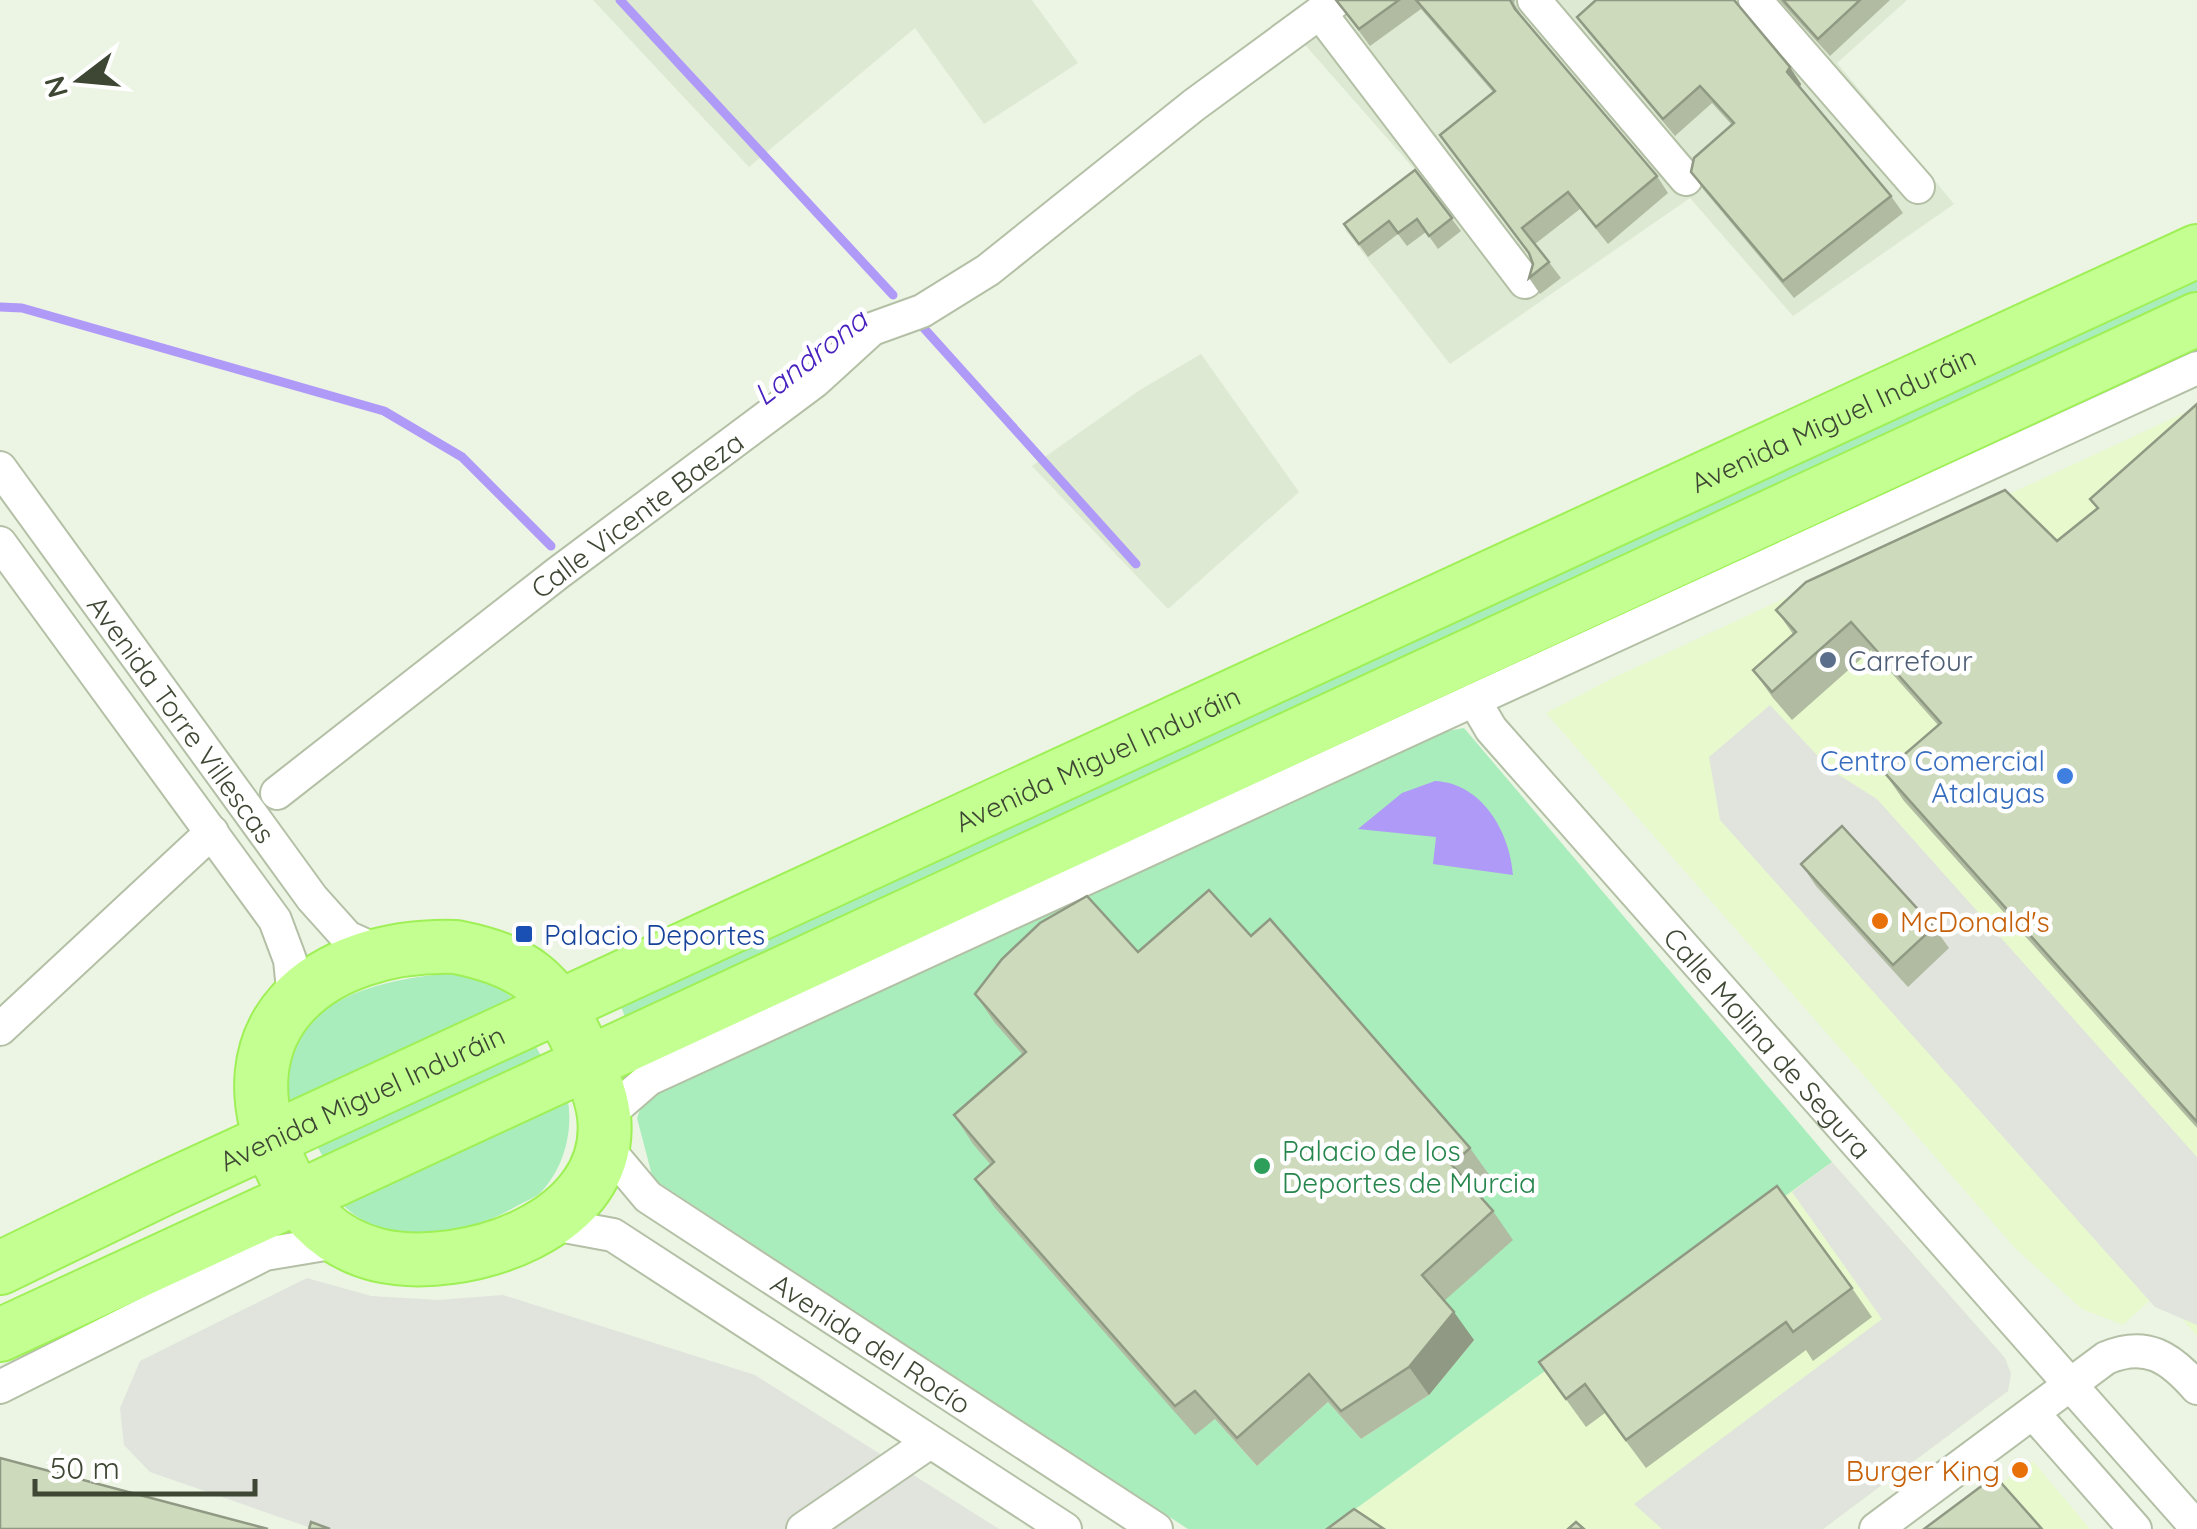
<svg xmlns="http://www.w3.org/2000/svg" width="2197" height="1529" font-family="Quicksand,sans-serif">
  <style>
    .residential { fill: #dde9d2 }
    .commercial { fill: #e7f9cd }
    .green { fill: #a8edbb; fill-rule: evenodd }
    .parking { fill: #e1e4dd }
    .water { fill: #b09af8 }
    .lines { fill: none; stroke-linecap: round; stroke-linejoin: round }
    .stream { stroke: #b09af8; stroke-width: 9 }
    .street-casing { stroke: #b4c0a6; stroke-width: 36 }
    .primary-casing { stroke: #9ff056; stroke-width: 56 }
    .street { stroke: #fff; stroke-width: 32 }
    .primary { stroke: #c4ff92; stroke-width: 52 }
    .wall { fill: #b0bba1 }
    .shaded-wall { fill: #909983 }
    .building { fill: #cddabb; stroke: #909983; stroke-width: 2.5 }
    .service-dot { fill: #5c6f8a; stroke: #fff; stroke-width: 4 }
    .shop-dot { fill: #3f7fe0; stroke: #fff; stroke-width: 4 }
    .food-dot { fill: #e8710a; stroke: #fff; stroke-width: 4 }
    .transit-dot { fill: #1a4fb4; stroke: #fff; stroke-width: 4 }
    .leisure-dot { fill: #2e9e5b; stroke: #fff; stroke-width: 4 }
    .labels { text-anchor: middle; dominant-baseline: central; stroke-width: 9; stroke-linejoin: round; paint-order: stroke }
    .street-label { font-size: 28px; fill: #3e4733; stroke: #fff }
    .service-label { font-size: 28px; fill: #4e5e75; stroke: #fff; text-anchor: start }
    .shop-label { font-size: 28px; fill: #366cbe; stroke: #fff; text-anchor: end }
    .food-label { font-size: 28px; fill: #c56008; stroke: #fff; text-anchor: start }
    .transit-label { font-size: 28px; fill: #164399; stroke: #fff; text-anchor: start }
    .leisure-label { font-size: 28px; fill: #27864d; stroke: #fff; text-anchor: start }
    .water-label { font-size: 30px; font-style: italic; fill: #4821be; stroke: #fff }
  </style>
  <rect width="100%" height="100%" fill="#ecf4e4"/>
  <g class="residential">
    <polygon points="593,0 1032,0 1078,63 984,124 915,28 749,167"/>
    <polygon points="1314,0 1907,0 1837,63 1954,204 1793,316 1690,198 1450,364 1345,230 1416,171 1285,22"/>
    <polygon points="1201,354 1299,492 1168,609 1032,466 1140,390"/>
  </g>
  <g class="commercial">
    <polygon points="2197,407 2197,1336 2180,1316 2149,1301 2123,1325 2082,1309 2016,1249 1546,713 1615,677"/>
    <polygon points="1832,1162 2005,1358 2011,1374 2008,1391 1823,1529 1328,1529"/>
    <polygon points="2033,1461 2090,1529 1937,1529"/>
  </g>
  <g class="green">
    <polygon points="2197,277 2197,299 627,1023 620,1003 703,970"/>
    <path d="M1464,728l368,434 -504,367h-140l-535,-350 -16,-61 8,-22 786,-362zM1046,1081l444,96 -18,17 -31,109 33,37 -45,55 -68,44 -33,-37 -71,64 -42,-47 -20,15 -199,-226 18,-17z"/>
    <path d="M456,973l42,13 16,13 -228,111c0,-16 -3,-40 2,-55 23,-63 110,-78 168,-82z"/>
    <polygon points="534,1043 542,1058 323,1157 315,1142"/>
    <path d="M567,1096c7,32 -2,70 -25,95 -6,7 -19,11 -27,16 -52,30 -128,43 -173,-3z"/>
  </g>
  <g class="parking">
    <polygon points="1770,705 1831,770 1877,799 2197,1157 2197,1325 2155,1307 1720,820 1709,757"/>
    <polygon points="1832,1162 2005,1358 2011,1374 2008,1391 1823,1529 1662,1529 1634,1504 1882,1319 1792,1192"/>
    <polygon points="307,1278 371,1296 438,1300 503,1295 755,1375 999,1529 314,1529 150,1472 124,1445 120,1408 140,1361"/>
  </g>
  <path class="water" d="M1435,781c47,2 75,51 78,94l-80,-11 3,-27 -78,-8 44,-36z"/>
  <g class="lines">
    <g class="stream">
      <polyline points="620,0 893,295"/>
      <polyline points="0,307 22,308 384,411 462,457 551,546"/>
      <polyline points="915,325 921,325 1136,564"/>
    </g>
    <defs>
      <g id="street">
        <polyline points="1534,0 1686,179"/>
        <polyline points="1755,0 1918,187"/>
        <polyline points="1320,13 1525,282"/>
        <path id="s1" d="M0,468l312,430 35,39 35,16"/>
        <polyline points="0,543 275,920 290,960 294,999"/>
        <path id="s2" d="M1474,700l17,29 706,799"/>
        <path id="s3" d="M277,793l281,-220 257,-192 57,-52 50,-18 66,-41 206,-165 143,-105"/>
        <polyline points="0,1029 212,832"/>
        <polyline points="604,1118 649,1079 2197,368"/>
        <path id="s4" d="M601,1141l47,56 508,332"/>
        <polyline points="548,1223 613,1235 1065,1529"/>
        <polyline points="0,1387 265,1254 343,1241"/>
        <polyline points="2033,1413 2135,1529"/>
        <polyline points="803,1529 930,1442"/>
        <path d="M1876,1529l230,-171c40,-17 64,-1 91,30"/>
      </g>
      <g id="primary">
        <path d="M456,947c69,14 94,34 123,97 10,22 22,48 25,72 12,109 -140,159 -226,139 -48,-12 -78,-44 -97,-88 -65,-141 39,-224 175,-220z"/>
        <path id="s5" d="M0,1268l163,-79 2034,-938"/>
        <polyline points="0,1335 2197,319"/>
      </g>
    </defs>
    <use href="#street" class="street-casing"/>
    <use href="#primary" class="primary-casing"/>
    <use href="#street" class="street"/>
    <use href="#primary" class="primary"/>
  </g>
  <g class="wall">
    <polygon points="1336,0 1515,0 1514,3 1523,18 1657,176 1668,193 1608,244 1580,209 1535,244 1561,278 1540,294 1529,278 1533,264 1530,256 1440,135 1493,92 1421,9 1370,46"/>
    <polygon points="1779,0 1890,0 1830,56"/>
    <polygon points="1736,3 1801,84 1799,87 1891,196 1903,213 1794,298 1703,189 1691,172 1732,125 1712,103 1675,136 1589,33 1577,17"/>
    <polygon points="1415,170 1461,231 1438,249 1426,232 1407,246 1398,234 1368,257 1344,224"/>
    <polygon points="2197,404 2197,1128 1904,801 1884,772 1938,725 1871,650 1792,720 1773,698 1753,670 1793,634 1776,610 2057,541 2097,509 2090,499"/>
    <polygon points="1801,864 1934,927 1949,948 1908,987 1816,886"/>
    <polygon points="1251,936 1470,1148 1490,1176 1475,1191 1493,1211 1513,1240 1444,1301 1474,1340 1429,1395 1361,1439 1328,1402 1257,1466 1215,1419 1195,1435 995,1208 975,1179 991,1165 973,1144 954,1115 1023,1055 995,1023 975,994 1138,952"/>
    <polygon points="1852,1288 1872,1317 1813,1361 1806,1350 1646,1468 1605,1413 1586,1427 1539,1362"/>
  </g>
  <g class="shaded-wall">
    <polygon points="1790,67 1801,84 1799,89 1787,72"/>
    <polygon points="1454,1312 1474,1340 1429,1395 1409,1367"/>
  </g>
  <g class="building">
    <polygon points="1336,0 1399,0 1359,29"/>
    <polygon points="1416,0 1510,0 1515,9 1657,176 1596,227 1568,192 1522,228 1549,262 1529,278 1533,264 1529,253 1440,135 1495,91"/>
    <polygon points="1596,0 1734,0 1790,67 1787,72 1891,196 1783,281 1691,172 1694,158 1734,123 1700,86 1663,119 1577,17"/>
    <polygon points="1783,0 1860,0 1818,39"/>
    <polygon points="1415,170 1452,218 1429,236 1417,219 1398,233 1389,221 1359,244 1344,224"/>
    <polygon points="2197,404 2197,1122 1884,772 1941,723 1851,622 1772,692 1753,670 1796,632 1776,610 1806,582 2005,490 2057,541 2098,508 2090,499"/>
    <polygon points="1842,826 1934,927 1893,965 1801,864"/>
    <polygon points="1209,890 1251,936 1270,919 1470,1148 1452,1165 1493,1211 1422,1275 1454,1312 1409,1367 1341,1411 1309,1374 1237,1438 1195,1391 1175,1406 975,1179 994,1162 954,1115 1026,1052 975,994 1002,959 1040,923 1087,896 1138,952"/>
    <polygon points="1777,1186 1852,1288 1793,1332 1786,1322 1626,1440 1585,1384 1566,1399 1539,1362"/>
    <polygon points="0,1458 268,1529 0,1529"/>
    <polygon points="1995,1476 2042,1529 1924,1529"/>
    <polygon points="1354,1509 1384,1529 1327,1529"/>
    <polygon points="311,1522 330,1529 309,1529"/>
    <polygon points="1576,1522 1584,1529 1568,1529"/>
  </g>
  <circle class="service-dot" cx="1828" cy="660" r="10"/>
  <circle class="shop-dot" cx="2065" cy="776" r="10"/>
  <g class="food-dot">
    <circle cx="1880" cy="921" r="10"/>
    <circle cx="2020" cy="1470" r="10"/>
  </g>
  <rect class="transit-dot" x="514" y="924" width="20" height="20" rx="5"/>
  <circle class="leisure-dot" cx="1262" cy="1166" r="10"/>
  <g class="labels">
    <g class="street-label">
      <text stroke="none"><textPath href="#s5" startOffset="2020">Avenida Miguel Induráin</textPath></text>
      <text stroke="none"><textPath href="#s3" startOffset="455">Calle Vicente Baeza</textPath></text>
      <text stroke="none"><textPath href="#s1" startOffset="310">Avenida Torre Villescas</textPath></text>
      <text stroke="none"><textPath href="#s5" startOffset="1210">Avenida Miguel Induráin</textPath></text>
      <text stroke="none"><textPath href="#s2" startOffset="452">Calle Molina de Segura</textPath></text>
      <text stroke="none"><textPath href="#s5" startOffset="400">Avenida Miguel Induráin</textPath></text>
      <text stroke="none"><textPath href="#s4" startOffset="340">Avenida del Rocío</textPath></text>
    </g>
    <g class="service-label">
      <text x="1848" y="660">Carrefour</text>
    </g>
    <g class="shop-label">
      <text x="2045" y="760">Centro Comercial<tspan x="2045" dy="32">Atalayas</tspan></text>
    </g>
    <g class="food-label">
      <text x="1900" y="921">McDonald's</text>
      <text x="2000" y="1470" text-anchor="end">Burger King</text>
    </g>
    <g class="transit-label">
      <text x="544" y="934">Palacio Deportes</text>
    </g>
    <g class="leisure-label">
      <text x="1282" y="1150">Palacio de los<tspan x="1282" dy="32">Deportes de Murcia</tspan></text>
    </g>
    <g class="water-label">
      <text transform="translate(810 357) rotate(-38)">Landrona</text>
    </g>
  </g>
  <g transform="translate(80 80) rotate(254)" stroke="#ffffff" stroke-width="8" paint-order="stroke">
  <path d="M0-8L18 38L0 25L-18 38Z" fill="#3e4733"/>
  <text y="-15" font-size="28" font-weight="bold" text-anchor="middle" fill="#3e4733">N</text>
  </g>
  <path d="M35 1479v15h220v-15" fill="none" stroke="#3e4733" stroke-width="5"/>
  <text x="50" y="1479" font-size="30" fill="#3e4733" stroke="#ffffff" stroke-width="8" paint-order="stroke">50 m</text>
</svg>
